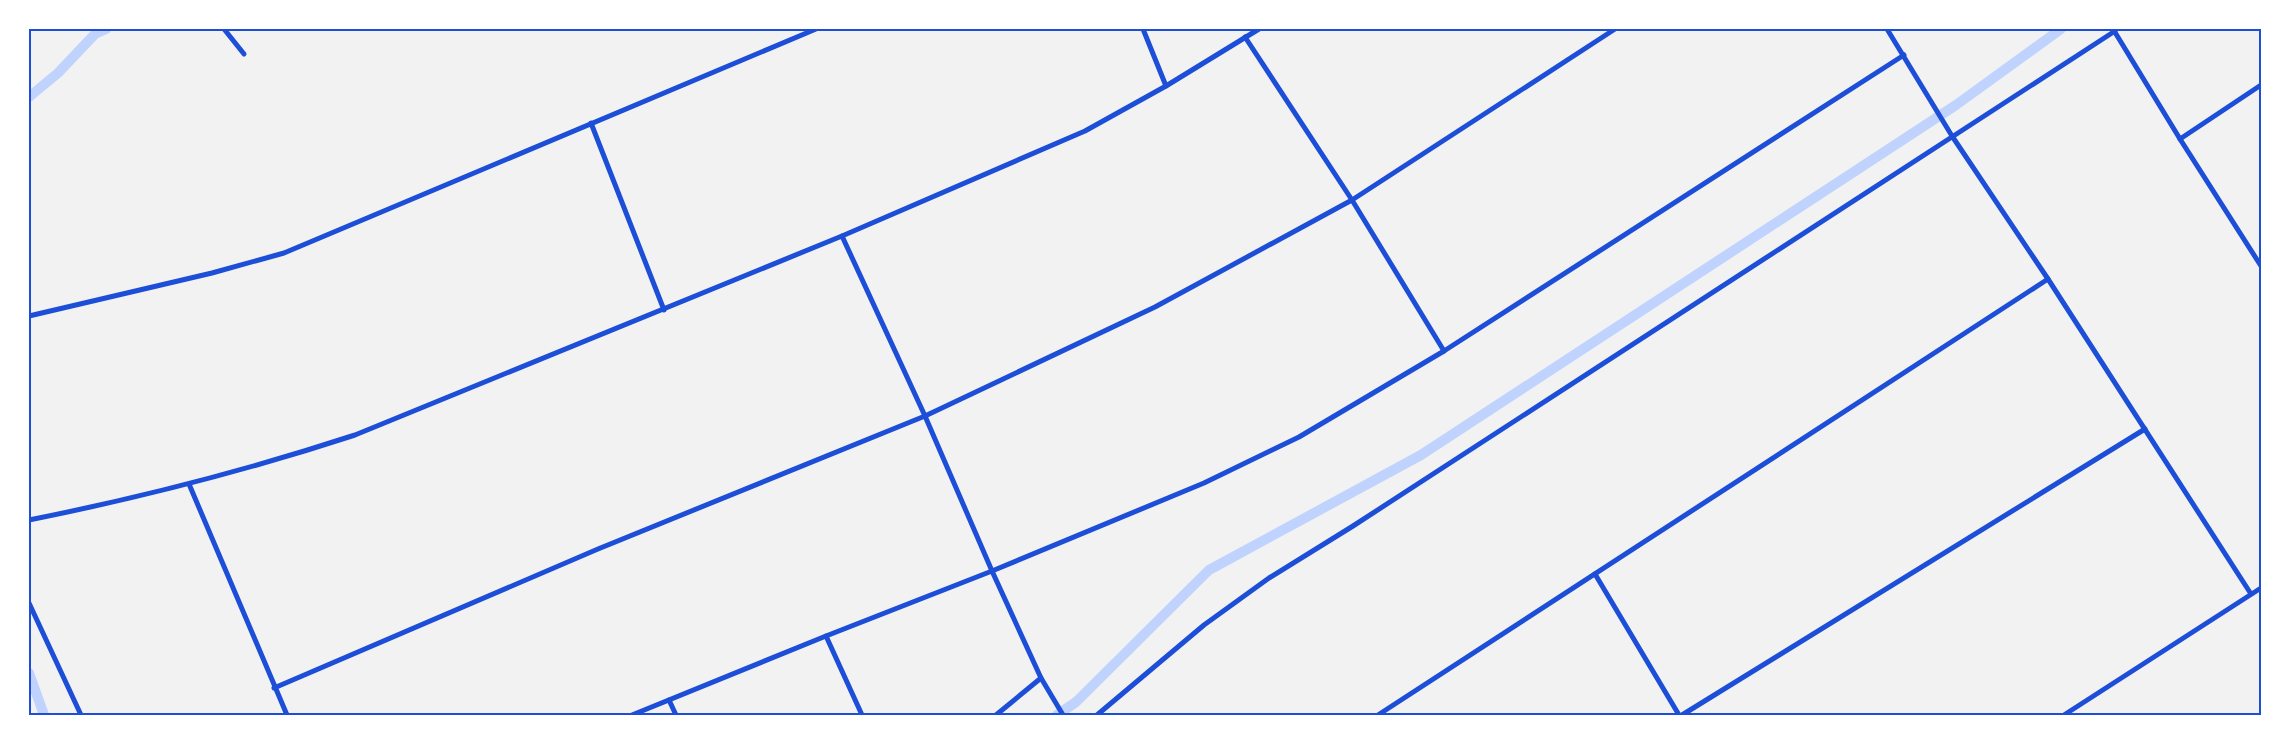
<svg xmlns="http://www.w3.org/2000/svg" width="2290" height="744" font-family="'Titillium Web',sans-serif">
  <style>
    .lines { fill: none; stroke-linecap: round; stroke-linejoin: round }
    .stream { stroke: #bfd3fe; stroke-width: 10 }
    .minor { stroke: #1d4ed8; stroke-width: 5 }
    .neatline { fill: none; stroke: #1d4ed8; stroke-width: 2 }
  </style>
  <rect width="100%" height="100%" fill="#f2f2f2"/>
  <g class="lines">
    <g class="stream">
      <polyline points="29,97 58,73 95,34 106,29"/>
      <polyline points="29,673 44,715"/>
      <polyline points="1057,715 1076,702 1209,570 1421,455 1956,105 2061,29"/>
    </g>
    <g class="minor">
      <polyline points="224,29 244,54"/>
      <polyline points="1143,29 1166,86"/>
      <polyline points="1887,29 1952,136 2048,279 2251,594"/>
      <polyline points="2113,29 2180,139 2261,266"/>
      <polyline points="1245,37 1352,200 1444,351"/>
      <polyline points="591,123 664,310"/>
      <polyline points="2180,139 2261,85"/>
      <polyline points="842,236 925,416 992,571 1041,678 1063,715"/>
      <polyline points="29,316 212,273 284,253 816,29"/>
      <polyline points="189,484 287,715"/>
      <path d="M29,520c110,-22 219,-50 326,-85l487,-199 243,-105 81,-45 93,-57"/>
      <polyline points="1595,574 1679,715"/>
      <polyline points="29,603 81,715"/>
      <polyline points="826,636 862,715"/>
      <polyline points="274,688 598,549 925,416 1155,307 1352,200 1615,29"/>
      <polyline points="669,700 676,715"/>
      <polyline points="632,715 826,636 992,571 1204,483 1299,437 1444,351 1904,55"/>
      <polyline points="996,715 1041,678"/>
      <polyline points="1097,715 1204,625 1269,578 1353,526 2115,31"/>
      <polyline points="1378,715 2048,279"/>
      <polyline points="1682,715 2145,429"/>
      <polyline points="2064,715 2261,588"/>
    </g>
  </g>
  <rect width="2290" height="744" fill="none" stroke="#ffffff" stroke-width="60"/>
  <rect x="30" y="30" width="2230" height="684" class="neatline"/>
</svg>
